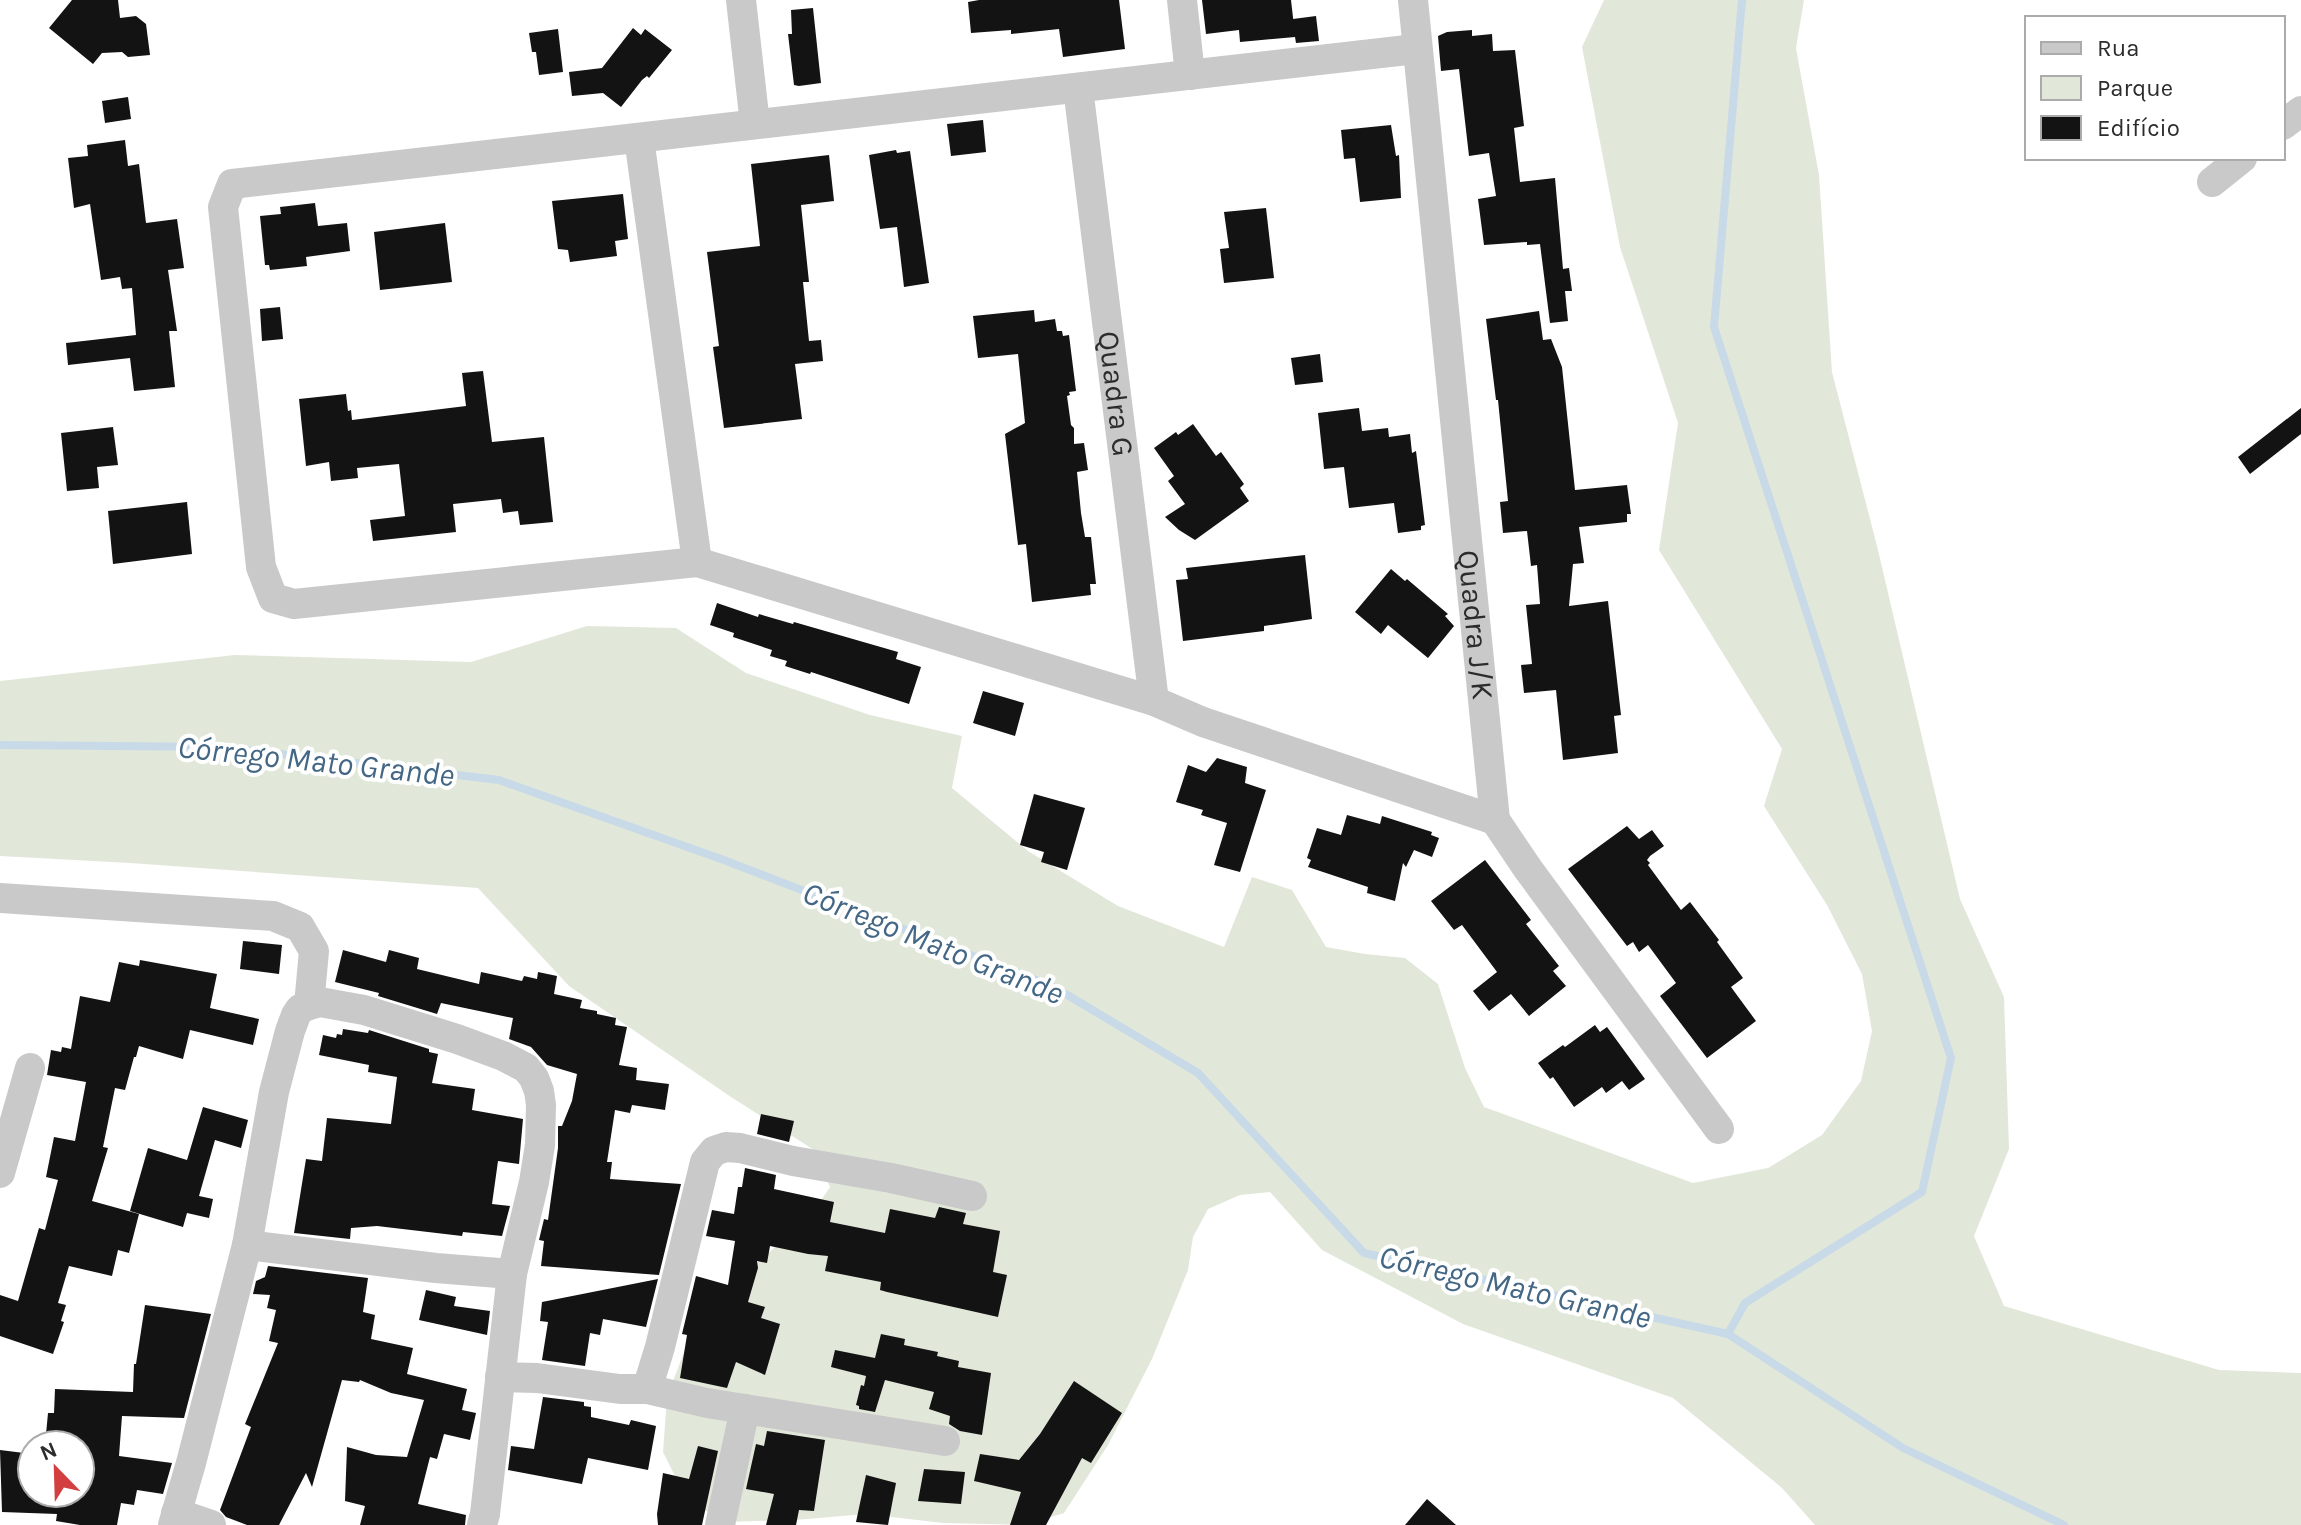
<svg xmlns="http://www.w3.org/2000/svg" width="2301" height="1525" font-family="Karla,sans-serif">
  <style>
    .green { fill: #e1e8da }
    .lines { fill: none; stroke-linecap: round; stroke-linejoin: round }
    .stream { stroke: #c8d9e7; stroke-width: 8 }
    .building { fill: #131313 }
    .street { stroke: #c9c9c9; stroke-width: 30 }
    .labels { text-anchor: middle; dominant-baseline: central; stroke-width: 8; stroke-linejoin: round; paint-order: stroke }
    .street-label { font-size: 30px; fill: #2c2c2c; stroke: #fff }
    .water-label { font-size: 32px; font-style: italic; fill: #436785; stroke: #fff }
  </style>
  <rect width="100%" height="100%" fill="#fff"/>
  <polygon class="green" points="1604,0 1804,0 1796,48 1819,175 1832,372 1877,546 1960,899 2004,997 2009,1149 1974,1236 2004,1306 2219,1370 2301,1373 2301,1525 1815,1525 1782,1488 1673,1398 1463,1324 1322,1250 1270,1192 1240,1195 1208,1209 1193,1237 1188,1270 1152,1359 1108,1445 1064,1513 1025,1525 943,1523 866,1514 795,1520 722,1522 685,1496 663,1452 667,1397 689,1339 743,1275 810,1217 830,1187 814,1150 731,1097 569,986 478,888 130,863 0,856 0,681 235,655 471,662 587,626 676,628 746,673 870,715 962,736 952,788 1028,851 1118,906 1224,947 1252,877 1292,890 1326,947 1365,954 1405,958 1438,984 1465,1068 1484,1107 1693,1183 1768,1168 1822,1135 1861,1081 1872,1031 1862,974 1827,905 1764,806 1782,749 1659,550 1678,423 1620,247 1582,47"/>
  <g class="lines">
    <g class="stream">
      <polyline points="0,745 221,747 499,780 721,859 1054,987 1198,1073 1364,1253 1728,1334 1903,1448 2064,1525"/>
      <polyline points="1728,1334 1745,1303 1922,1192 1951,1058 1714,327 1742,0"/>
    </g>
  </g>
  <g class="building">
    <polygon points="72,0 118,0 120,18 136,16 146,24 150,55 128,57 122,52 102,53 93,64 49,28"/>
    <polygon points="979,0 1119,0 1125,49 1063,57 1059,29 1011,34 1011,30 971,33 968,2"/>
    <polygon points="1202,0 1291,0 1295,35 1293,19 1316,16 1319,41 1296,43 1295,37 1240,42 1239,30 1206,34"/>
    <polygon points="813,8 821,83 799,86 794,85 788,34 792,34 791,10"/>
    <polygon points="633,28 641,35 645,29 672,50 649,78 647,76 642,80 621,107 603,93 572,96 569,72 602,68"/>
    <polygon points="558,29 563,72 539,75 536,52 532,52 529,33"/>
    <polygon points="1472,30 1472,36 1492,34 1493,51 1515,50 1524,126 1514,128 1520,182 1555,178 1563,269 1569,268 1572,291 1565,291 1568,321 1550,323 1540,244 1527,245 1527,242 1484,245 1478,199 1496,196 1489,153 1469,156 1459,69 1441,71 1438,36 1447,32"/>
    <polygon points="128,97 131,119 105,123 102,101"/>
    <polygon points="983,120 986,152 951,156 947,124"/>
    <polygon points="1391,125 1396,156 1399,155 1401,198 1360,202 1355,158 1344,159 1341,130"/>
    <polygon points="125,140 128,166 139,164 146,223 177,219 184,268 168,270 177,331 169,331 175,387 134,391 130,358 68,365 66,343 136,335 132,288 122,289 120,277 101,280 90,204 74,208 68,158 88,156 87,145"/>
    <polygon points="896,150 897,153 910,151 929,283 904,287 897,227 880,229 869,155"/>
    <polygon points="829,155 834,201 801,205 809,282 803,282 809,341 821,340 823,361 795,364 802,419 724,428 713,347 719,346 707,252 760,246 751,164"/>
    <polygon points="623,194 628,239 615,241 617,256 570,262 568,250 558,249 552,201"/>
    <polygon points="315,203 318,226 347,223 350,251 306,257 307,266 270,270 269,265 265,265 260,216 281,214 280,207"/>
    <polygon points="1266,208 1274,278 1224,283 1220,249 1229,248 1224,212"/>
    <polygon points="445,223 452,282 380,290 374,232"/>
    <polygon points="280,307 283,339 262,341 260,309"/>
    <polygon points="1034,310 1035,322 1055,319 1057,331 1062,331 1063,336 1069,335 1076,391 1069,392 1070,395 1067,396 1071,425 1074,428 1074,444 1084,443 1088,470 1077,472 1081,513 1085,537 1091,537 1096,584 1090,584 1091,595 1032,602 1026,544 1018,545 1005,434 1025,423 1018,354 978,358 973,316"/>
    <polygon points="1539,311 1543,340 1551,339 1562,367 1575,490 1627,485 1631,514 1627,514 1627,522 1579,527 1584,563 1573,564 1569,606 1608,601 1621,715 1614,716 1618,753 1563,760 1556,690 1524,693 1521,665 1532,664 1526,605 1540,604 1537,565 1531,566 1527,531 1503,533 1500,502 1508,501 1498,400 1496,400 1486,319"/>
    <polygon points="1320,354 1323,382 1295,385 1291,358"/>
    <polygon points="483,371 492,442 544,437 553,522 520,525 518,511 503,513 501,499 453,504 456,532 373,541 370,520 405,516 399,464 357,468 358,478 331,481 329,462 306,466 299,399 346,394 348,411 351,410 352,420 466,406 462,373"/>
    <polygon points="1359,408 1362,431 1388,428 1389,437 1410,434 1412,453 1416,451 1425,525 1421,526 1421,530 1398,533 1394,503 1349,508 1344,467 1324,469 1318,413"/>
    <polygon points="2301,408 2301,434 2250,474 2238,457"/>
    <polygon points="1193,424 1216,456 1221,452 1244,484 1240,488 1249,501 1195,540 1179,530 1165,517 1185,504 1168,481 1174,476 1154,448 1176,432 1178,435"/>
    <polygon points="113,427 118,465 97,467 99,488 67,491 61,433"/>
    <polygon points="187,502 192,554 113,564 108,511"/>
    <polygon points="1305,555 1312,619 1264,626 1264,631 1183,641 1176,580 1188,579 1186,568"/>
    <polygon points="1391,569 1405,581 1407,579 1448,614 1445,616 1454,626 1428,658 1388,625 1381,634 1355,612"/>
    <polygon points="717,603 758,617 759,614 793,624 794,622 898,652 896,659 921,667 909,704 811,672 810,674 785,666 787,661 770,656 772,650 733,637 734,633 710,625"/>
    <polygon points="983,691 1024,703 1015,736 973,723"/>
    <polygon points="1217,758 1247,767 1245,783 1266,790 1240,872 1214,865 1227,823 1201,815 1203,810 1176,802 1188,765 1206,772"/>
    <polygon points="1034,794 1085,808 1067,870 1041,862 1044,852 1020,845"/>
    <polygon points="1347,815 1380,824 1382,816 1432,832 1431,835 1439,838 1432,857 1414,850 1406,867 1403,863 1395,901 1367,893 1368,887 1308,867 1311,860 1307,858 1317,828 1341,835"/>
    <polygon points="1627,826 1639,839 1652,830 1664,846 1650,856 1647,860 1650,863 1648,865 1681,910 1690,902 1719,940 1717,942 1743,978 1731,987 1756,1021 1707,1058 1660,996 1676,983 1648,945 1639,952 1633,942 1627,946 1568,869"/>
    <polygon points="1485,860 1531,920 1526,924 1559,966 1553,971 1566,986 1529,1016 1511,994 1489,1011 1473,991 1497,972 1462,925 1454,930 1431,901"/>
    <polygon points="243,941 282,945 279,974 240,969"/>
    <polygon points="343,950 386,962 389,950 419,958 417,969 479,984 481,972 522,981 524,976 537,979 538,972 557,976 554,994 582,1000 580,1008 597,1011 597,1014 616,1018 615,1025 627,1027 619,1065 637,1068 636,1080 669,1084 665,1110 632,1105 630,1113 615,1110 607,1162 612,1162 610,1179 681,1184 659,1275 541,1266 544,1241 539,1240 544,1219 548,1220 558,1148 558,1126 562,1126 572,1101 577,1074 547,1065 531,1047 509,1039 513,1018 441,1003 437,1014 378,996 379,993 335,982"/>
    <polygon points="140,960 217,974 210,1008 259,1019 253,1045 190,1030 183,1059 139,1046 136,1057 134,1057 125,1090 115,1088 103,1147 108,1148 92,1201 139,1214 129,1253 118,1250 112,1276 69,1266 58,1303 66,1305 61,1321 64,1322 53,1354 0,1336 0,1295 18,1301 39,1228 45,1230 58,1180 46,1177 54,1137 75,1141 86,1082 47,1075 51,1050 61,1052 62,1047 71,1049 80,996 110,1002 119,962 139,966"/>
    <polygon points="1595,1025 1600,1032 1607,1027 1645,1079 1629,1090 1622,1081 1606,1093 1602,1087 1574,1107 1553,1077 1550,1079 1538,1063 1563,1045 1565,1047"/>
    <polygon points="343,1029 368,1033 369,1030 429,1049 429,1052 438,1054 432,1083 475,1089 472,1110 523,1119 519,1164 498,1161 492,1204 510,1206 502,1236 463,1232 462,1236 377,1226 351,1228 350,1239 294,1233 306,1159 322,1161 327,1118 391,1124 397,1077 368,1072 369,1065 319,1055 323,1035 336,1038 337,1034 342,1035"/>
    <polygon points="203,1107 248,1120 241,1148 215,1140 199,1196 213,1199 209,1218 187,1213 183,1227 130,1211 148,1148 187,1160"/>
    <polygon points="761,1114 794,1121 789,1142 757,1134"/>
    <polygon points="745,1168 776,1175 774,1189 834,1202 830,1222 885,1233 890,1209 935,1218 939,1207 966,1213 963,1224 1000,1231 993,1272 1007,1275 998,1317 887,1292 880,1290 881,1282 825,1271 828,1256 808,1254 770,1246 767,1263 757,1261 758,1268 748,1302 765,1307 761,1318 780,1324 765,1375 736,1362 727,1388 680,1378 687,1335 682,1334 696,1276 728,1285 735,1241 706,1236 712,1210 734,1214 738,1187 742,1187"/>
    <polygon points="268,1266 368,1278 363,1312 375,1315 371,1339 413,1348 407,1374 467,1389 462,1410 476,1413 470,1440 444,1434 437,1459 430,1457 418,1504 466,1515 465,1525 360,1525 365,1506 345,1501 347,1447 376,1455 407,1457 424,1400 391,1393 360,1380 359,1382 342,1380 312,1487 306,1473 279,1525 247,1525 226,1517 220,1510 251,1427 245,1424 278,1343 269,1341 276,1310 267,1308 270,1295 253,1294 256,1281 265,1277"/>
    <polygon points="658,1279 646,1327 603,1319 600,1335 590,1333 585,1366 542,1360 548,1322 540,1321 542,1302"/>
    <polygon points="426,1290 456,1297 454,1306 490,1311 487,1335 419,1320"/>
    <polygon points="145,1305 211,1314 184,1418 122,1416 119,1456 172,1463 163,1494 137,1490 134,1505 121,1503 117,1525 80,1525 56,1521 57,1514 2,1512 0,1450 32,1454 32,1493 80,1493 80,1445 45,1445 48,1413 54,1413 55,1389 133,1392 134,1364 136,1364"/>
    <polygon points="881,1334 905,1339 904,1345 938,1352 937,1356 959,1361 958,1367 991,1373 982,1435 960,1431 949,1424 950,1416 929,1409 934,1392 885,1380 875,1412 859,1409 859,1406 856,1405 861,1385 864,1386 866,1376 831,1367 835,1350 875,1358"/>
    <polygon points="1074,1381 1122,1413 1091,1463 1082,1458 1046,1525 1010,1525 1021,1492 974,1481 980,1454 1019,1460 1040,1434"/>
    <polygon points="543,1397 584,1402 584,1406 591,1407 591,1417 629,1425 631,1420 656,1426 648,1470 588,1458 582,1484 508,1470 511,1446 534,1449"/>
    <polygon points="767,1431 825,1440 814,1511 799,1510 796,1525 766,1525 774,1494 746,1489 756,1444 764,1446"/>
    <polygon points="698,1446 718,1451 702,1525 658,1525 657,1514 663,1473 689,1479"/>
    <polygon points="924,1469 965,1472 961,1504 918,1501"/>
    <polygon points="866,1475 896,1483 888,1525 856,1522"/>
    <polygon points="1427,1499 1456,1525 1405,1525"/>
  </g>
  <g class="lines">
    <g class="street">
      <polyline points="741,0 755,124"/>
      <polyline points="1182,0 1190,75"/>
      <path id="s1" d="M1413,0l82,820 33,49 191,260"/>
      <polyline points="1416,49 232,184 223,207 261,567 273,598 294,604 697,562 1154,701 1203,722 1495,820"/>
      <path id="s2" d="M1078,88l76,613"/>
      <polyline points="2283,125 2301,111"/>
      <polyline points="639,138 697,562"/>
      <polyline points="2212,182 2242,158"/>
      <polyline points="0,898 273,916 300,927 314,951 309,1005"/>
      <polyline points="0,1173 30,1068"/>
      <polyline points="247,1245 436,1268 512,1274"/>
      <polyline points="500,1377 537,1378 620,1389 647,1389 707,1403 945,1441"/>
      <polyline points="647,1389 660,1347 705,1162 714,1151 726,1147 740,1148 793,1161 891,1178 972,1196"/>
      <polyline points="176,1513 211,1525"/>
      <polyline points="173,1525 191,1463 247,1245 274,1092 290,1031 296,1015 300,1009 309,1005 320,1002 364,1010 457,1039 503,1056 526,1068 534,1078 539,1091 541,1105 540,1145 534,1182 512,1274 485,1514 482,1525"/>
      <polyline points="720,1525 745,1409"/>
    </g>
  </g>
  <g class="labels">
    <g class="street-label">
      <text stroke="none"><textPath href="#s2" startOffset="308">Quadra G</textPath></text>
      <text stroke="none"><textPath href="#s1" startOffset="628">Quadra J/K</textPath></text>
    </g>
    <g class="water-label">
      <text transform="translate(316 761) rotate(6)">Córrego Mato Grande</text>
      <text transform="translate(933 943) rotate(22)">Córrego Mato Grande</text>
      <text transform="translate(1515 1287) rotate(13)">Córrego Mato Grande</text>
    </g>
  </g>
  <rect x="2025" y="16" width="260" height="144" fill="#ffffff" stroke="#ababab" stroke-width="2"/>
  <rect x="2041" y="42" width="40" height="12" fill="#c9c9c9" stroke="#ababab" stroke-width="2"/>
  <text x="2097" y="56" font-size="24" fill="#2c2c2c">Rua</text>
  <rect x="2041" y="76" width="40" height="24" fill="#e1e8da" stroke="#ababab" stroke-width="2"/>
  <text x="2097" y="96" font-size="24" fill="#2c2c2c">Parque</text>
  <rect x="2041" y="116" width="40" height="24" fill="#131313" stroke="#ababab" stroke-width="2"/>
  <text x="2097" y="136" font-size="24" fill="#2c2c2c">Edifício</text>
  <g transform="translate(56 1469) rotate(337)"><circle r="38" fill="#ffffff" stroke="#ababab" stroke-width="2"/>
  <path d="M0-6L14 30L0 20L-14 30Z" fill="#d33e40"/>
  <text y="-12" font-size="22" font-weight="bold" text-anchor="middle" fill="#2c2c2c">N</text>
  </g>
</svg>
